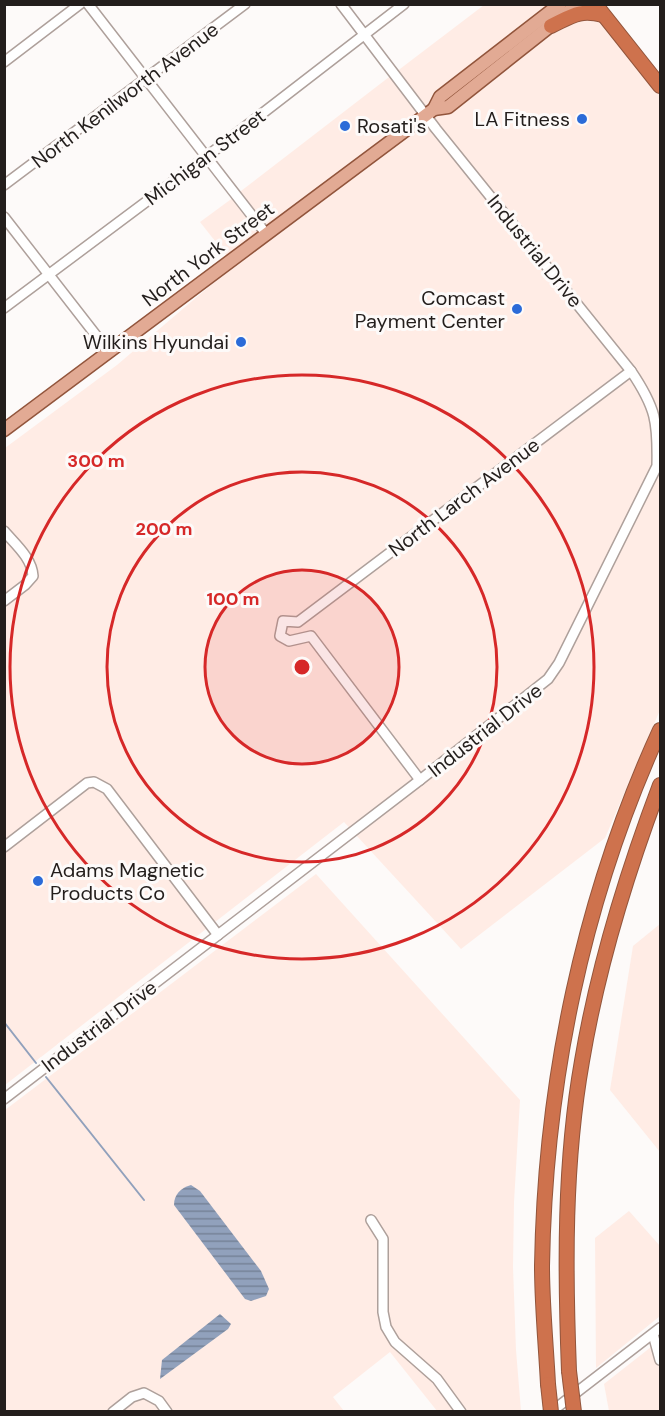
<svg xmlns="http://www.w3.org/2000/svg" width="665" height="1416" font-family="'DM Sans',sans-serif">
  <style>
    .built { fill: #ffece5 }
    .water { fill: url(#water-rules) }
    .lines { fill: none; stroke-linecap: round; stroke-linejoin: round }
    .stream { stroke: #91a1bc; stroke-width: 2 }
    .minor-casing { stroke: #aea09b; stroke-width: 12 }
    .major-casing { stroke: #92553c; stroke-width: 15 }
    .highway-casing { stroke: #92553c; stroke-width: 16 }
    .minor { stroke: #fff; stroke-width: 9 }
    .major { stroke: #e2aa94; stroke-width: 12 }
    .highway { stroke: #ce724d; stroke-width: 14 }
    .highway-bridge-casing { stroke: #92553c; stroke-width: 16; stroke-linecap: butt }
    .highway-bridge { stroke: #ce724d; stroke-width: 14 }
    .ring { fill: none; stroke: #d62828; stroke-width: 3 }
    .poi-dot { fill: #2b6bd8; stroke: #fdfaf9; stroke-width: 2 }
    .labels { text-anchor: middle; dominant-baseline: central; stroke-width: 6; stroke-linejoin: round; paint-order: stroke }
    .street-label { font-size: 20px; fill: #231e1c; stroke: #fdfaf9 }
    .poi-label { font-size: 20px; fill: #231e1c; stroke: #fdfaf9; text-anchor: end }
    .centre { fill: #d62828; stroke: #fdfaf9; stroke-width: 3 }
    .ring-label { font-size: 18px; text-anchor: middle; font-weight: bold; fill: #d62828; stroke: #fdfaf9; stroke-width: 6; stroke-linejoin: round; paint-order: stroke }
  </style>
  <defs>
    <pattern id="water-rules" width="6" height="5" patternUnits="userSpaceOnUse" patternTransform="scale(1.5)"><rect width="6" height="5" fill="#91a1bc"/><path d="M0 2.5h6" fill="none" stroke="#768398"/></pattern>
  </defs>
  <rect width="100%" height="100%" fill="#fdfaf9"/>
  <g class="built">
    <polygon points="484,5 565,5 427,112 396,72"/>
    <polygon points="573,5 589,5 660,95 660,710 605,838 461,949 344,822 5,1085 5,448 117,365 265,239"/>
    <polygon points="393,74 423,115 267,232 237,194"/>
    <polygon points="234,197 264,234 230,260 200,222"/>
    <polygon points="316,874 520,1100 514,1202 513,1267 516,1350 521,1411 437,1411 390,1352 333,1397 344,1411 5,1412 5,1110"/>
    <polygon points="660,924 660,1152 610,1090 633,946"/>
    <polygon points="629,1211 660,1246 660,1316 596,1368 595,1238"/>
    <polygon points="660,1340 660,1411 609,1411 604,1384"/>
  </g>
  <g class="water">
    <path d="M191,1185l9,6 61,80 8,18 -3,7 -15,5 -6,-2 -71,-94c0,-11 7,-17 17,-20z"/>
    <polygon points="220,1314 231,1324 228,1329 160,1379 162,1360"/>
  </g>
  <g class="lines">
    <g class="stream">
      <polyline points="4,1022 36,1063"/>
      <polyline points="46,1077 144,1200"/>
    </g>
    <defs>
      <g id="minor">
        <polyline points="88,4 267,235"/>
        <polyline points="4,62 80,4"/>
        <polyline points="4,185 245,4"/>
        <polyline points="4,217 109,352"/>
        <polyline points="4,308 206,157 404,4"/>
        <path d="M4,531c11,13 28,27 29,45l-8,9 -21,16"/>
        <polyline points="420,780 311,636 289,641 280,636 283,621 298,622 631,371"/>
        <polyline points="4,847 87,783 94,782 107,789 218,935"/>
        <path d="M4,1099l416,-319 128,-101 11,-16 98,-197c1,-44 -1,-58 -26,-95l-195,-242 -95,-125"/>
        <polyline points="371,1220 383,1239 383,1312 386,1327 395,1342 437,1379 461,1412"/>
        <polyline points="653,1334 660,1360"/>
        <polyline points="113,1412 132,1397 144,1393 159,1401 167,1412"/>
        <polyline points="551,1412 660,1328"/>
      </g>
      <g id="major">
        <polyline points="434,109 440,97 560,4"/>
        <polyline points="4,430 434,109 448,107 578,4"/>
      </g>
      <g id="highway">
        <polyline points="595,4 660,86"/>
        <path d="M551,26c21,-10 28,-17 52,-11"/>
        <path d="M569,1371c-4,-103 -5,-208 13,-310 16,-95 44,-186 78,-276"/>
        <path d="M548,1384c-2,-39 -6,-79 -6,-118 3,-184 41,-368 118,-536"/>
      </g>
    </defs>
    <use href="#minor" class="minor-casing"/>
    <use href="#major" class="major-casing"/>
    <use href="#highway" class="highway-casing"/>
    <use href="#minor" class="minor"/>
    <use href="#major" class="major"/>
    <use href="#highway" class="highway"/>
    <defs>
      <g id="highway-bridge">
        <polyline points="569,1371 574,1412"/>
        <polyline points="548,1384 551,1412"/>
      </g>
    </defs>
    <use href="#highway-bridge" class="highway-bridge-casing"/>
    <use href="#highway-bridge" class="highway-bridge"/>
  </g>
  <circle cx="302" cy="667" r="97" fill="#d62828" fill-opacity=".12"/>
  <g class="ring">
    <circle cx="302" cy="667" r="97"/>
    <circle cx="302" cy="667" r="195"/>
    <circle cx="302" cy="667" r="292"/>
  </g>
  <g class="poi-dot">
    <circle cx="582" cy="119" r="6"/>
    <circle cx="345" cy="126" r="6"/>
    <circle cx="517" cy="309" r="6"/>
    <circle cx="241" cy="342" r="6"/>
    <circle cx="38" cy="881" r="6"/>
  </g>
  <g class="labels">
    <g class="street-label">
      <text transform="translate(125 95) rotate(-37)">North Kenilworth Avenue</text>
      <text transform="translate(205 157) rotate(-37)">Michigan Street</text>
      <text transform="translate(535 251) rotate(51)">Industrial Drive</text>
      <text transform="translate(208 254) rotate(-37)">North York Street</text>
      <text transform="translate(464 497) rotate(-37)">North Larch Avenue</text>
      <text transform="translate(485 730) rotate(-38)">Industrial Drive</text>
      <text transform="translate(99 1026) rotate(-37)">Industrial Drive</text>
    </g>
    <g class="poi-label">
      <text x="570" y="119">LA Fitness</text>
      <text x="357" y="126" text-anchor="start">Rosati's</text>
      <text x="505" y="298">Comcast<tspan x="505" dy="23">Payment Center</tspan></text>
      <text x="229" y="342">Wilkins Hyundai</text>
      <text x="50" y="870" text-anchor="start">Adams Magnetic<tspan x="50" dy="23">Products Co</tspan></text>
    </g>
  </g>
  <circle cx="302" cy="667" r="9" class="centre"/>
  <g class="ring-label">
    <text x="96" y="467">300 m</text>
    <text x="164" y="535">200 m</text>
    <text x="233" y="605">100 m</text>
  </g>
  <rect width="665" height="1416" fill="none" stroke="#231e1c" stroke-width="12"/>
</svg>
